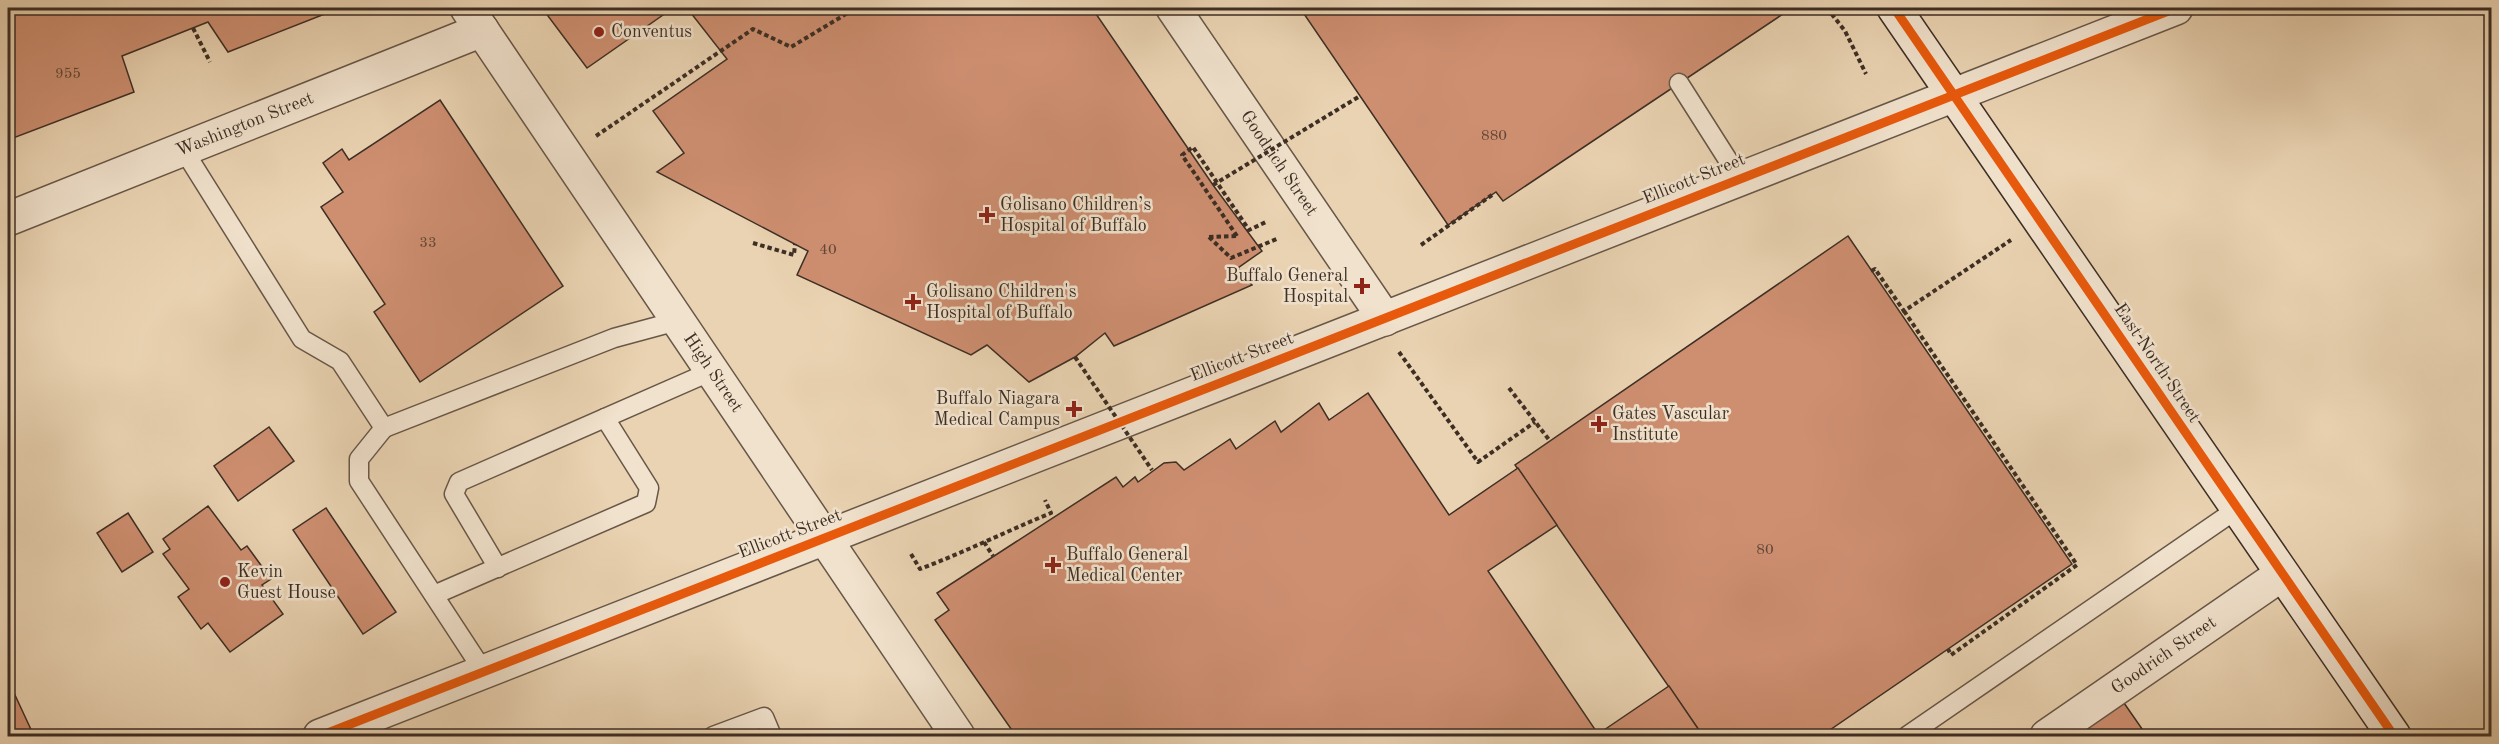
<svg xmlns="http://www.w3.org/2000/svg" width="2499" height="744" font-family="'Old Standard TT',serif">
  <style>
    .building { fill: #ce8f71; stroke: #3d2e24; stroke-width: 1.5 }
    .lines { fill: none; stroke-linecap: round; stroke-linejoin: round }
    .lane-casing { stroke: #685748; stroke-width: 21 }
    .street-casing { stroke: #685748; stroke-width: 36 }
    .secondary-casing { stroke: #3d2e24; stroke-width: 36 }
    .path { stroke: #3d2e24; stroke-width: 4; stroke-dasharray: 4.5 3; stroke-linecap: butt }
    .lane { stroke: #f1e2cd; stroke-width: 18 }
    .street { stroke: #f1e2cd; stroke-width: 33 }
    .secondary { stroke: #f1e2cd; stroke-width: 33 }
    .path-bridge { stroke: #3d2e24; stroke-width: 4; stroke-dasharray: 4.5 3; stroke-linecap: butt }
    .cycleway-casing { stroke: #f1e2cd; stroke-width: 13 }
    .cycleway { stroke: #e8590c; stroke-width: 9 }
    .poi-dot { fill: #8f2418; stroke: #f1e2cd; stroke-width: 2 }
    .labels { text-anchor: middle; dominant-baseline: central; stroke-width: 5; stroke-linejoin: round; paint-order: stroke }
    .number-label { font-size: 15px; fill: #614637 }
    .poi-label { font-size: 18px; fill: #3d2e24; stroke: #f1e2cd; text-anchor: start }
    .street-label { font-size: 18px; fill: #3d2e24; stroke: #f1e2cd }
  </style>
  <rect width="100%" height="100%" fill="#ead3b2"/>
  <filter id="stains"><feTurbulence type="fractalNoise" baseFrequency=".00333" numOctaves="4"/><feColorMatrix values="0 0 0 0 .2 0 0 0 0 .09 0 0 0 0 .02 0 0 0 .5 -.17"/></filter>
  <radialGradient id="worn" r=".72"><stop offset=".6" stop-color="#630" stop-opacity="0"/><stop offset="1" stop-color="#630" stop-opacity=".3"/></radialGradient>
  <g class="building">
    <polygon points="8,8 340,8 228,52 208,22 122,56 134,92 8,140"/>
    <polygon points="542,8 673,8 587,68"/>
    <polygon points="687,8 1092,8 1213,185 1262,251 1238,268 1252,285 1114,346 1105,333 1075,357 1029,382 987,345 971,355 797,275 808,251 657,172 684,153 653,111 727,59"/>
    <polygon points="1300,8 1792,8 1503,201 1496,192 1448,225"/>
    <polygon points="440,100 563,286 420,382 374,312 385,304 321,207 343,192 323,163 342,149 349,160"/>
    <polygon points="1848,236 2072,564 1821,736 1703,736 1515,465"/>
    <polygon points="1368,393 1449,515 1518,468 1557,525 1488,571 1598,734 1669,686 1703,736 1016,736 935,620 949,610 937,593 1116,477 1123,487 1135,477 1138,482 1164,463 1176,462 1184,470 1230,439 1236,449 1275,421 1281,432 1319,403 1329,420"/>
    <polygon points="269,427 294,461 238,501 214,466"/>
    <polygon points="208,506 241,550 247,546 271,579 262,585 283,614 230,652 208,623 201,629 178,597 189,589 163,554 170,549 163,539"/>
    <polygon points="326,508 396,612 363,634 293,530"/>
    <polygon points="128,513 153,552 122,572 97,533"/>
    <polygon points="8,680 34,736 8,736"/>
    <polygon points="2124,703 2147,736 2076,736"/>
  </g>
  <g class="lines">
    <defs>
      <g id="lane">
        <polyline points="1679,83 1740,179"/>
        <polyline points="183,149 302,339 340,361 384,428 614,338 677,321"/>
        <polyline points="384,428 359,459 359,481 484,672"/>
        <polyline points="498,568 454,494 459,482 712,371"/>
        <polyline points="434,595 646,503 649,488 605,418"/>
        <polyline points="713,736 764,717 772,736"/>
        <polyline points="1907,736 2237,509"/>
      </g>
      <g id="street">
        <path id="s1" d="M467,8l491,728"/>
        <path id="s2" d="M1173,8l212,311"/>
        <path id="s3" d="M8,219l474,-189"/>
        <polyline points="320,736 2176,8"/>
        <path id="s4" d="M2047,736l235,-162"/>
      </g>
      <polyline id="secondary" points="1894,8 2394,736"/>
    </defs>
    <use href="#lane" class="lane-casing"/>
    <use href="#street" class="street-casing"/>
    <use href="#secondary" class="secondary-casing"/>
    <g class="path">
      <polyline points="1827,8 1845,31 1866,74"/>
      <polyline points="193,28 210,62"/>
      <polyline points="596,136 753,29 791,47 856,8"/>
      <polyline points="1237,236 1182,155 1193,147 1249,230 1266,222"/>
      <polyline points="1209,237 1231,258 1279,238"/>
      <polyline points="1209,237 1237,236"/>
      <polyline points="753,243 794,255 795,244"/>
      <polyline points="1421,245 1492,195"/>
      <polyline points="1871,271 1875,269 1904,311 2011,240"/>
      <polyline points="1904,311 2077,565 1951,655 1948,649"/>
      <polyline points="1399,352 1478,462 1535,422"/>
      <polyline points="1509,388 1550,441"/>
      <polyline points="984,542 993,556"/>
      <path d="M911,554l9,15c45,-17 87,-38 131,-56l-6,-13"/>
    </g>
    <use href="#lane" class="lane"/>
    <use href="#street" class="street"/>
    <use href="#secondary" class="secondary"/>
    <g class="path-bridge">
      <polyline points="1213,185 1360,96"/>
      <polyline points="1075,357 1152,470"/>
    </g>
    <defs>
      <g id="cycleway">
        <polyline points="1894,8 2394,736"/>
        <polyline points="320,736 2176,8"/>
      </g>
    </defs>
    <use href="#cycleway" class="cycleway-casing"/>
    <use href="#cycleway" class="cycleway"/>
  </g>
  <g class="poi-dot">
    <circle cx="599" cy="32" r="6"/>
    <path d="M984 206h6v6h6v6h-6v6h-6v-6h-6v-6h6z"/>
    <path d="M1359 277h6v6h6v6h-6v6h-6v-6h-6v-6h6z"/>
    <path d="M910 293h6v6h6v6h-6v6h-6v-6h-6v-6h6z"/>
    <path d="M1071 400h6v6h6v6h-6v6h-6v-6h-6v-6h6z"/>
    <path d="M1596 415h6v6h6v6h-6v6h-6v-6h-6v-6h6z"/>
    <path d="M1050 556h6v6h6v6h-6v6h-6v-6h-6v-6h6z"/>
    <circle cx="225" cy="582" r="6"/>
  </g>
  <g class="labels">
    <g class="number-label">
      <text x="68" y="74">955</text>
      <text x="1494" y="136">880</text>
      <text x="428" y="243">33</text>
      <text x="828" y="250">40</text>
      <text x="1765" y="550">80</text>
    </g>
    <g class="poi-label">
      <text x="611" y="32">Conventus</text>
      <text x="1000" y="205">Golisano Children’s<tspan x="1000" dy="21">Hospital of Buffalo</tspan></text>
      <text x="1348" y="276" text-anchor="end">Buffalo General<tspan x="1348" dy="21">Hospital</tspan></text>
      <text x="926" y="292">Golisano Children's<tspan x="926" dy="21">Hospital of Buffalo</tspan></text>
      <text x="1060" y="399" text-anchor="end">Buffalo Niagara<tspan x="1060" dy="21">Medical Campus</tspan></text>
      <text x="1612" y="414">Gates Vascular<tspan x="1612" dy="21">Institute</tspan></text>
      <text x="1066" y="555">Buffalo General<tspan x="1066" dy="21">Medical Center</tspan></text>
      <text x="237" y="572">Kevin<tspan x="237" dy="21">Guest House</tspan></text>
    </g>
    <g class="street-label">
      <text stroke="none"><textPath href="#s3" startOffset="255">Washington Street</textPath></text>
      <text stroke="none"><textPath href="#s2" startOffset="188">Goodrich Street</textPath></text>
      <text transform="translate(1694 179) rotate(-22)">Ellicott Street</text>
      <text transform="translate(1242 357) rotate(-21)">Ellicott Street</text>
      <text transform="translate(2157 363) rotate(56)">East North Street</text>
      <text stroke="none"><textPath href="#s1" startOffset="440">High Street</textPath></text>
      <text transform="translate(790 534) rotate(-21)">Ellicott Street</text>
      <text stroke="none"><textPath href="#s4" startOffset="142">Goodrich Street</textPath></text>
    </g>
  </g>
  <rect width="2499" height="744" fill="none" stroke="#ead3b2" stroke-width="30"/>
  <rect x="9" y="9" width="2481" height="726" fill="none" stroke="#3d2e24" stroke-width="3"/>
  <rect x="15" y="15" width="2469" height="714" fill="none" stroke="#3d2e24" stroke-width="1.5"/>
  <rect width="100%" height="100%" filter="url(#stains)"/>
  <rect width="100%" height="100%" fill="url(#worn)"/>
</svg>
